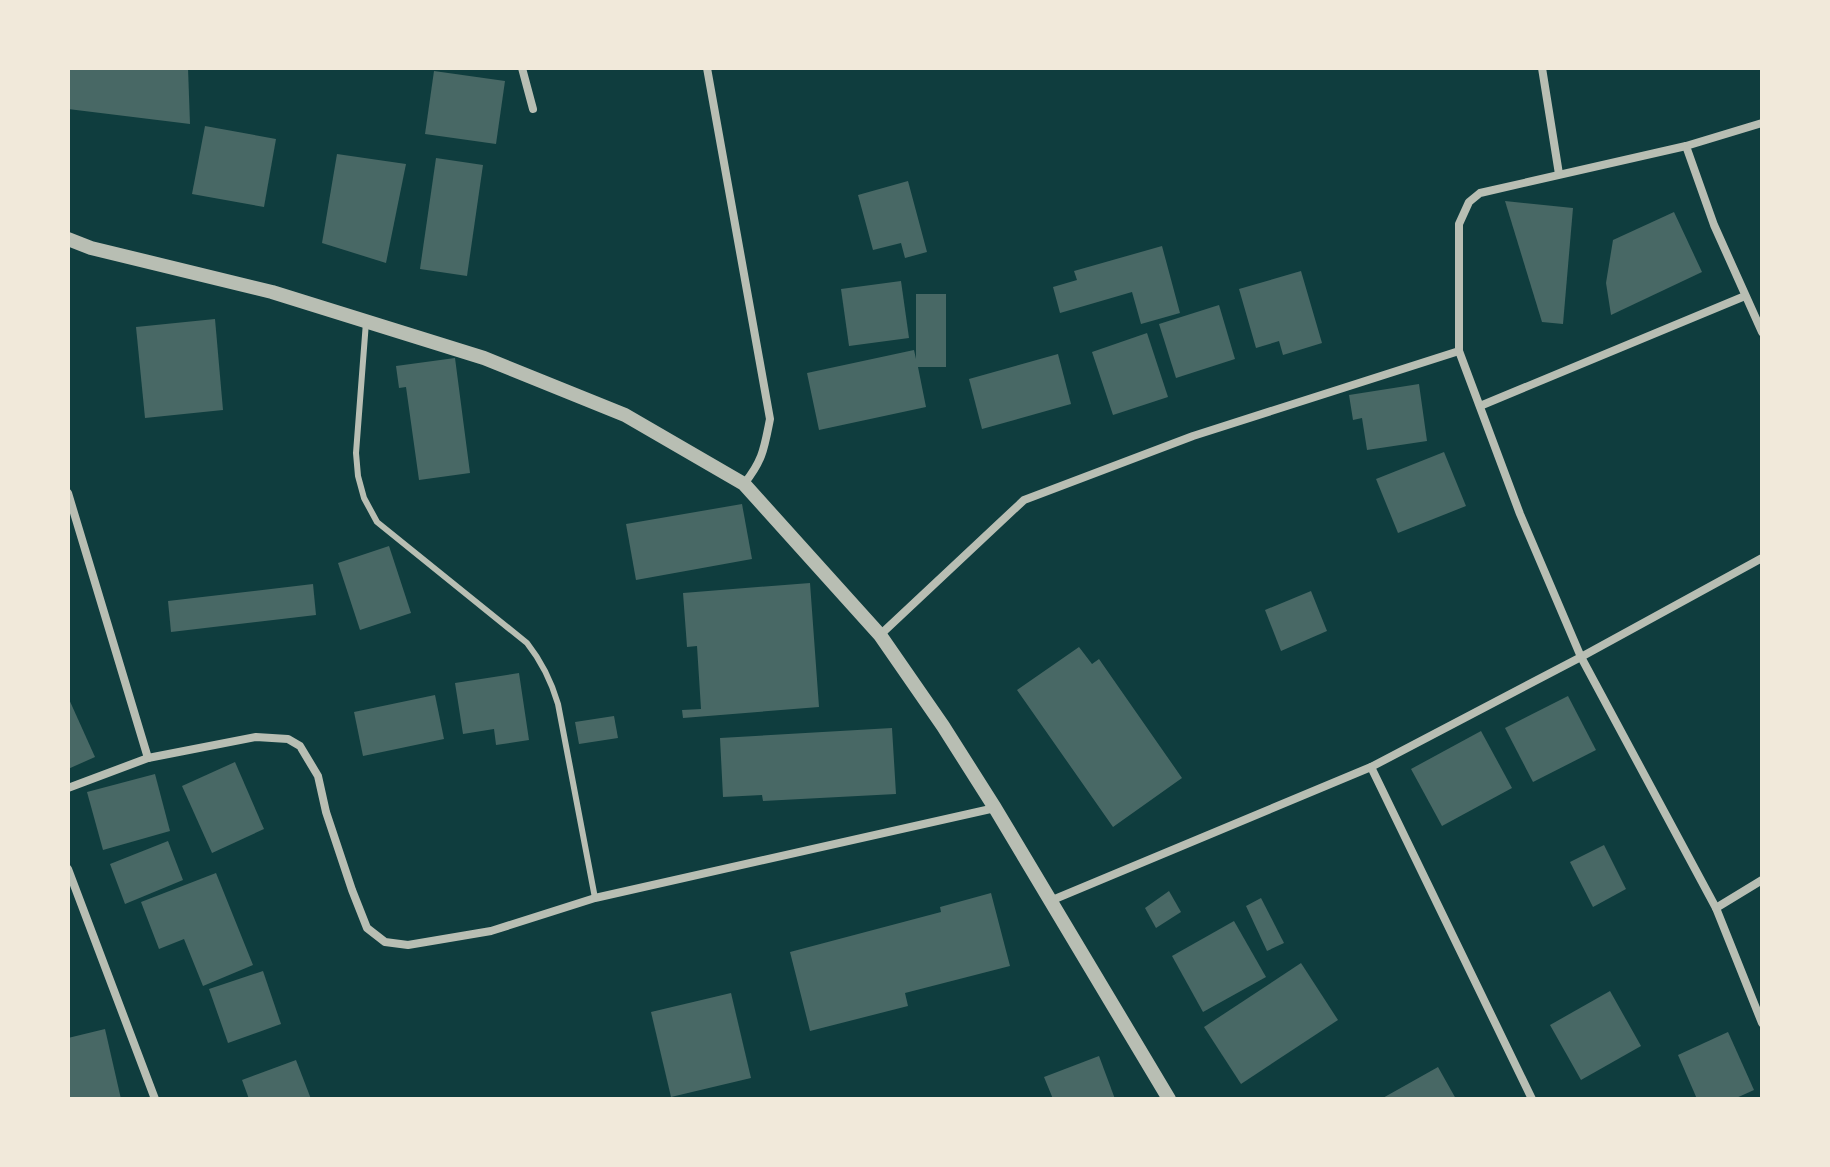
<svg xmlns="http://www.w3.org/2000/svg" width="1830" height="1167" font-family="'Nunito Sans',sans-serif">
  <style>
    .building { fill: #486865 }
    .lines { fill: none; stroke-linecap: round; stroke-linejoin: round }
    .service { stroke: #b8beb3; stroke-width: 6 }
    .minor { stroke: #b8beb3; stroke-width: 8 }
    .tertiary { stroke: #b8beb3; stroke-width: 14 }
  </style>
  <rect width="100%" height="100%" fill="#0f3d3e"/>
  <g class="building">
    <polygon points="68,68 188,68 190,124 68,109"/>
    <polygon points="434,71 505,81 496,144 425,134"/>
    <polygon points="205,126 276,139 264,207 192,194"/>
    <polygon points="337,154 406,164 386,263 322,243"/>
    <polygon points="436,158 483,165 467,276 420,269"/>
    <polygon points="908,181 927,252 905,258 901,243 873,250 858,195"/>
    <polygon points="1505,201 1573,208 1563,324 1542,322"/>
    <polygon points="1674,212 1702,272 1611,315 1606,283 1613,240"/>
    <polygon points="1162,246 1180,313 1141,324 1132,292 1060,313 1053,287 1077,280 1074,271"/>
    <polygon points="1301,271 1322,343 1283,355 1279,341 1256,348 1239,289"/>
    <polygon points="901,281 909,338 849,346 841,289"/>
    <polygon points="916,294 946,294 946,367 918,367 926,407 819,430 807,373 914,350 916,359"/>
    <polygon points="1219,305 1235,359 1176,378 1159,324"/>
    <polygon points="215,319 223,410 145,418 136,327"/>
    <polygon points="1147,333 1168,397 1113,415 1092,352"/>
    <polygon points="1058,354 1071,404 982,429 969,379"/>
    <polygon points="455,358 470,473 419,480 406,387 399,388 396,366"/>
    <polygon points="1419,384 1427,441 1367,450 1362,418 1353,420 1349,395"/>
    <polygon points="1444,452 1466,506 1398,533 1376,479"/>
    <polygon points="742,504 752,559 636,580 626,524"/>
    <polygon points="389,546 411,613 360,630 338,563"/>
    <polygon points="810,583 819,707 683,718 682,710 701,709 697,646 687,647 683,593"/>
    <polygon points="313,584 316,615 171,632 168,601"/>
    <polygon points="1311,591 1327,631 1281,651 1265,610"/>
    <polygon points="1079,647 1092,664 1099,659 1182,778 1113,827 1017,690"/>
    <polygon points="519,673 529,740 496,745 494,729 463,734 455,683"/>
    <polygon points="435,695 444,739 363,756 354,712"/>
    <polygon points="1568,696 1596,750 1533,782 1505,728"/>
    <polygon points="68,697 95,757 68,769"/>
    <polygon points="614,716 618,738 579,744 575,722"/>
    <polygon points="892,728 896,794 763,801 762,795 723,797 720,738"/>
    <polygon points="1481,731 1512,788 1442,826 1411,769"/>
    <polygon points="235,762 264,829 212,853 182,786"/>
    <polygon points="155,774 170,831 103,850 87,792"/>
    <polygon points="168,841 183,880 125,904 110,864"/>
    <polygon points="1604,845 1626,889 1593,907 1570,862"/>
    <polygon points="216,873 253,965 203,986 184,939 159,949 141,902"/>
    <polygon points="1169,891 1181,912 1156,928 1145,908"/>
    <polygon points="991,893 1010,966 905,993 908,1006 810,1031 790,952 941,912 940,907"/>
    <polygon points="1261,898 1284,943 1267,951 1246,906"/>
    <polygon points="1234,921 1266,977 1203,1012 1172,956"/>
    <polygon points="1301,963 1338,1020 1241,1084 1204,1027"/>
    <polygon points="263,971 281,1024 228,1043 209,989"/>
    <polygon points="1610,991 1641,1046 1581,1080 1550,1025"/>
    <polygon points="731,993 751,1078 671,1097 651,1012"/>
    <polygon points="105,1029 121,1099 68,1099 68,1038"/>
    <polygon points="1728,1032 1754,1090 1734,1099 1697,1099 1678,1055"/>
    <polygon points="1099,1056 1115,1099 1053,1099 1044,1077"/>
    <polygon points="296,1060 311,1099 249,1099 242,1080"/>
    <polygon points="1438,1067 1456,1099 1381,1099"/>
  </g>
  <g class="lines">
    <path class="service" d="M366,322l-10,131 2,23 6,22 13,24 150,121c15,19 24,37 31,61l37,194"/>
    <g class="minor">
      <polyline points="522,68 533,109"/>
      <path d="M707,68l63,351c-6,30 -7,41 -26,65"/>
      <polyline points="1542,68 1559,174"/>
      <polyline points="1762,123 1686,146 1714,225 1762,332"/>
      <polyline points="1686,146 1480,193 1469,202 1459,224 1459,351 1520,514 1581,657 1716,908"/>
      <polyline points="1480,406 1745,296"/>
      <polyline points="68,493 148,758 68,788"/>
      <polyline points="880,635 1024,500 1193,436 1459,351"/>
      <polyline points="148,758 256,737 288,739 300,746 318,776 326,812 352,890 367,928 385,942 408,945 491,931 595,898 995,808"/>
      <polyline points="1371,767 1532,1099"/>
      <polyline points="68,869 155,1099"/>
      <polyline points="1762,880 1716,908 1762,1023"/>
      <polyline points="1050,901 1371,767 1581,657 1762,558"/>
    </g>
    <polyline class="tertiary" points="68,239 91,248 272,292 484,358 625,415 744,484 880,635 943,726 995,808 1169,1099"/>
  </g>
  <rect width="1830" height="1167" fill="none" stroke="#f1e9da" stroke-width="140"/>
</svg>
